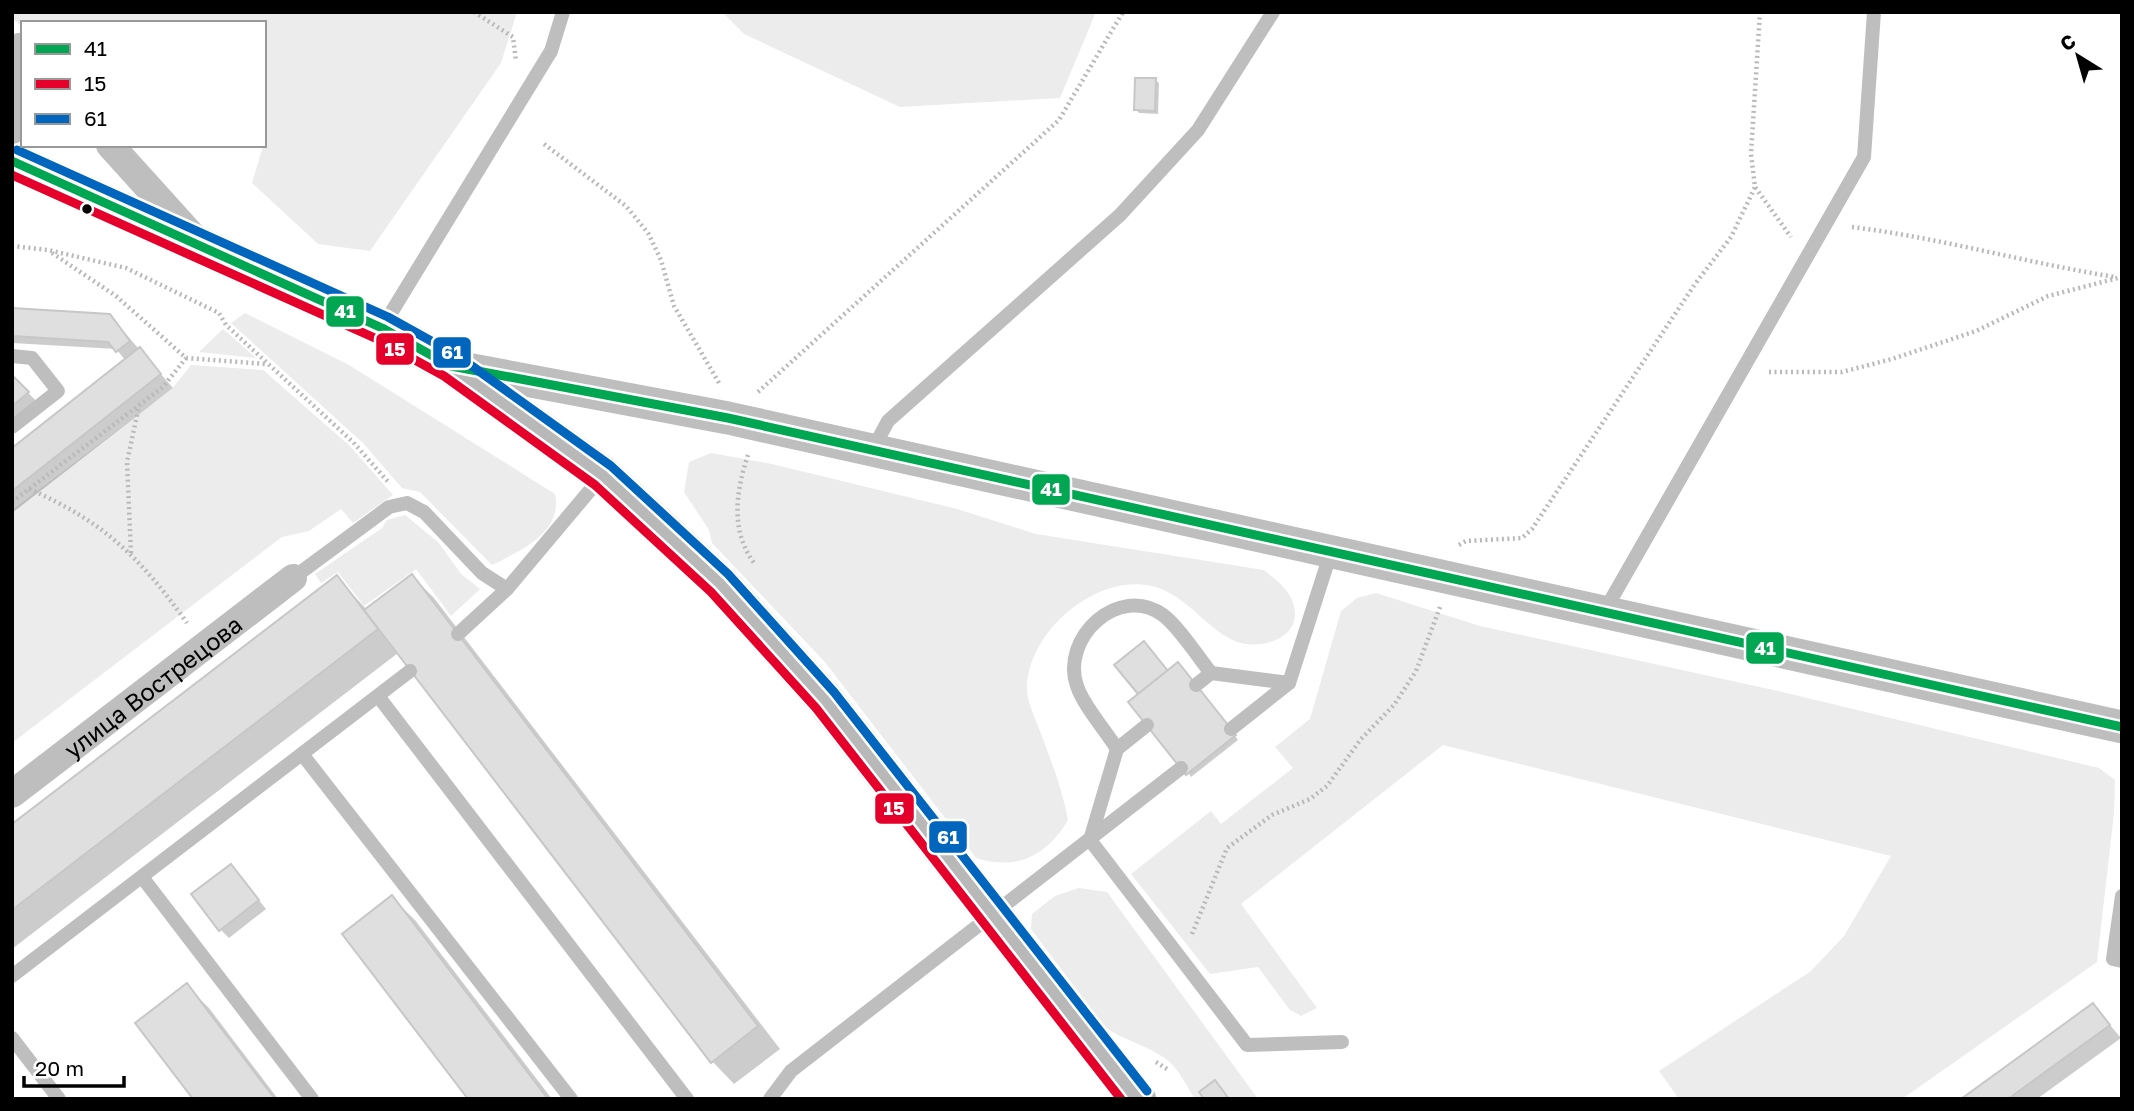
<svg xmlns="http://www.w3.org/2000/svg" width="2134" height="1111" font-family="'Golos Text',sans-serif">
  <style>
    .green { fill: #ececec }
    .shadow { fill: #0003 }
    .building { fill: #dfdfdf; stroke: #c7c7c7; stroke-width: 2 }
    .lines { fill: none; stroke-linecap: round; stroke-linejoin: round }
    .path { stroke: #b9b9b9; stroke-width: 4.5; stroke-dasharray: 2 3.5; stroke-linecap: butt }
    .service { stroke: #bebebe; stroke-width: 14 }
    .minor { stroke: #bebebe; stroke-width: 28 }
    .tertiary { stroke: #bebebe; stroke-width: 33 }
    .secondary { stroke: #b8b8b8; stroke-width: 38 }
    .bus-1-casing { stroke: #fff; stroke-width: 14 }
    .bus-2-casing { stroke: #fff; stroke-width: 14 }
    .bus-3-casing { stroke: #fff; stroke-width: 14 }
    .bus-1 { stroke: #00a651; stroke-width: 9 }
    .bus-2 { stroke: #e4002b; stroke-width: 9 }
    .bus-3 { stroke: #0065bd; stroke-width: 9 }
    .bus-dot { fill: #000; stroke: #fff; stroke-width: 2.5 }
    .labels { text-anchor: middle; dominant-baseline: central; stroke-width: 5; stroke-linejoin: round; paint-order: stroke }
    .street-label { font-size: 24px; fill: #000; stroke: #fff }
    .line-badge { stroke: #fff; stroke-width: 2.5 }
    .badge-label { font-size: 19px; text-anchor: middle; font-weight: bold; fill: #fff }
  </style>
  <rect width="100%" height="100%" fill="#fff"/>
  <g class="green">
    <polygon points="12,12 517,12 501,63 370,251 318,244 252,183 267,133 264,23 23,23 23,28 12,18"/>
    <polygon points="722,12 1096,12 1060,98 900,107 744,34"/>
    <path d="M245,313l104,52 206,129c8,38 -33,56 -63,71l-72,-73 -18,-4 -39,-45 -132,-120z"/>
    <polygon points="223,329 256,358 199,352"/>
    <polygon points="191,365 263,370 350,446 393,495 353,523 341,509 309,531 282,537 12,743 12,510 171,390"/>
    <path d="M711,453l61,11 185,45 79,25 228,36c9,8 20,15 26,26 19,36 -20,54 -49,47 -31,-8 -52,-48 -89,-57 -56,-13 -125,46 -125,103 0,15 11,35 16,50 10,27 20,53 25,81 -21,36 -52,51 -92,38l-152,-197 -112,-118 -3,-13 -25,-38 5,-30z"/>
    <polygon points="405,515 439,543 461,574 480,589 451,616 416,569 364,606 338,572 321,583 315,574 382,528 387,520"/>
    <polygon points="1376,593 1480,626 1778,691 2099,768 2115,780 2114,813 2097,962 1902,1099 1679,1099 1659,1071 1811,971 1844,936 1891,856 1443,745 1241,904 1317,1008 1301,1016 1290,1010 1258,967 1210,974 1131,874 1211,811 1221,824 1293,768 1275,747 1310,719 1341,611 1357,598"/>
    <path d="M1079,888l28,4 151,207h-63c-8,-12 -17,-32 -29,-40 -20,-15 -43,-18 -62,-33l-73,-97 1,-15 23,-18z"/>
  </g>
  <g class="shadow">
    <polygon points="1155,80 1159,83 1158,114 1139,113 1136,109"/>
    <polygon points="12,310 118,325 173,388 12,513 12,450 126,361 116,349 12,343"/>
    <polygon points="12,376 41,406 12,428"/>
    <polygon points="412,576 434,598 780,1049 734,1084 712,1061 398,653 12,949 12,826 337,577 367,610"/>
    <polygon points="1181,668 1238,740 1191,777 1141,695 1168,672"/>
    <polygon points="231,866 266,909 229,938 220,929"/>
    <polygon points="392,898 415,920 552,1099 470,1099"/>
    <polygon points="186,986 209,1008 278,1099 196,1099"/>
    <polygon points="2093,1005 2121,1038 2037,1099 1964,1099"/>
  </g>
  <g class="building">
    <polygon points="1135,78 1156,78 1155,111 1134,110"/>
    <polygon points="12,308 110,314 130,341 116,352 108,342 12,336"/>
    <polygon points="140,347 161,374 12,491 12,448"/>
    <polygon points="12,375 29,392 12,406"/>
    <polygon points="412,574 758,1026 711,1063 364,610"/>
    <polygon points="337,575 378,629 12,910 12,824"/>
    <polygon points="1144,641 1168,671 1138,694 1114,665"/>
    <polygon points="1178,662 1236,735 1186,775 1128,702"/>
    <polygon points="231,864 259,900 219,931 191,894"/>
    <polygon points="392,895 548,1099 468,1099 342,934"/>
    <polygon points="187,983 217,1023 275,1099 193,1099 135,1023"/>
    <polygon points="2093,1003 2110,1025 2008,1099 1961,1099"/>
    <polygon points="1215,1080 1229,1099 1204,1099 1199,1092"/>
  </g>
  <g class="lines">
    <g class="path">
      <polyline points="474,12 513,37 516,61"/>
      <polyline points="1760,12 1751,154 1755,187 1791,237"/>
      <polyline points="544,144 626,206 648,233 661,260 674,306 719,383"/>
      <path d="M1852,227c89,11 175,36 263,50"/>
      <polyline points="12,246 48,250 126,268 219,313 226,325 353,442 390,484"/>
      <polyline points="52,253 116,296 186,358 266,364"/>
      <polyline points="1769,372 1842,372 1892,359 1976,331 2048,296 2122,277"/>
      <polyline points="758,392 1059,120 1123,12"/>
      <path d="M748,455c-12,36 -18,75 6,108"/>
      <path d="M29,489c74,32 112,69 158,134"/>
      <polyline points="12,502 163,387 186,358"/>
      <polyline points="1459,545 1466,541 1522,538 1532,529 1695,284 1731,237 1755,187"/>
      <polyline points="131,553 127,462 139,406"/>
      <polyline points="1192,934 1227,848 1272,815 1310,799 1327,786 1361,739 1394,705 1416,671 1440,607"/>
      <polyline points="1156,1062 1167,1069"/>
    </g>
    <g class="service">
      <polyline points="383,326 551,51 563,12"/>
      <polyline points="12,356 32,358 58,391 12,427"/>
      <polyline points="873,449 888,421 1120,215 1198,130 1273,12"/>
      <polyline points="293,578 389,507 407,503 424,512 482,573 507,589"/>
      <polyline points="1604,612 1864,157 1874,12"/>
      <polyline points="458,634 507,589 602,476"/>
      <polyline points="1196,685 1211,673 1289,683"/>
      <polyline points="378,696 687,1099"/>
      <polyline points="1147,725 1117,749 1090,840 1247,1045 1342,1042"/>
      <polyline points="1231,729 1289,683 1331,552"/>
      <path d="M1117,749c-11,-18 -34,-44 -40,-63 -17,-48 42,-103 86,-71 16,12 35,42 48,58"/>
      <polyline points="302,754 571,1099"/>
      <polyline points="142,877 312,1099"/>
      <polyline points="2122,896 2113,959 2122,961"/>
      <polyline points="12,976 410,671"/>
      <polyline points="12,1038 59,1099"/>
      <polyline points="770,1099 791,1071 1181,768"/>
    </g>
    <g class="minor">
      <polyline points="20,47 23,71"/>
      <polyline points="12,130 23,75"/>
      <polyline points="110,145 194,238"/>
      <path id="s1" d="M12,794l281,-216"/>
    </g>
    <polyline class="tertiary" points="451,366 728,418 2122,727"/>
    <polyline class="secondary" points="12,161 382,328 451,366 603,475 720,583 825,700 1137,1099"/>
    <defs>
      <polyline id="bus-1" points="12,161 382,328 451,366 728,418 2122,727"/>
      <polyline id="bus-2" points="12,175 377,339 444,376 595,485 711,592 816,708 1121,1099"/>
      <polyline id="bus-3" points="17,150 388,317 458,356 611,466 728,574 834,692 1147,1091"/>
    </defs>
    <use href="#bus-1" class="bus-1-casing"/>
    <use href="#bus-2" class="bus-2-casing"/>
    <use href="#bus-3" class="bus-3-casing"/>
    <use href="#bus-1" class="bus-1"/>
    <use href="#bus-2" class="bus-2"/>
    <use href="#bus-3" class="bus-3"/>
  </g>
  <circle class="bus-dot" cx="87" cy="209" r="6"/>
  <g class="labels">
    <g class="street-label">
      <text stroke="none"><textPath href="#s1" startOffset="177">улица Вострецова</textPath></text>
    </g>
  </g>
  <g class="line-badge">
    <rect x="325" y="295" width="40" height="33" rx="7" fill="#00a651"/>
    <rect x="375" y="332" width="40" height="34" rx="7" fill="#e4002b"/>
    <rect x="432" y="336" width="40" height="33" rx="7" fill="#0065bd"/>
    <rect x="1031" y="473" width="40" height="33" rx="7" fill="#00a651"/>
    <rect x="1745" y="631" width="40" height="34" rx="7" fill="#00a651"/>
    <rect x="874" y="792" width="41" height="33" rx="7" fill="#e4002b"/>
    <rect x="928" y="820" width="40" height="34" rx="7" fill="#0065bd"/>
  </g>
  <g class="badge-label">
    <text x="345" y="318">41</text>
    <text x="395" y="356">15</text>
    <text x="452" y="359">61</text>
    <text x="1051" y="496">41</text>
    <text x="1765" y="655">41</text>
    <text x="894" y="815">15</text>
    <text x="948" y="844">61</text>
  </g>
  <rect width="2134" height="1111" fill="none" stroke="#000000" stroke-width="28"/>
  <rect x="21" y="21" width="245" height="126" fill="#ffffff" stroke="#999999" stroke-width="2"/>
  <rect x="35" y="44" width="35" height="10" fill="#00a651" stroke="#999999" stroke-width="2"/>
  <text x="84" y="56" font-size="21" fill="#000000">41</text>
  <rect x="35" y="79" width="35" height="10" fill="#e4002b" stroke="#999999" stroke-width="2"/>
  <text x="84" y="91" font-size="21" fill="#000000">15</text>
  <rect x="35" y="114" width="35" height="10" fill="#0065bd" stroke="#999999" stroke-width="2"/>
  <text x="84" y="126" font-size="21" fill="#000000">61</text>
  <g transform="translate(2078 56) rotate(323)" stroke="#ffffff" stroke-width="5" paint-order="stroke">
  <path d="M0-5L12 26L0 18L-12 26Z" fill="#000000"/>
  <text y="-10" font-size="19" font-weight="bold" text-anchor="middle" fill="#000000">С</text>
  </g>
  <path d="M24 1076v10h100v-10" fill="none" stroke="#000000" stroke-width="3.5"/>
  <text x="35" y="1076" font-size="21" fill="#000000" stroke="#ffffff" stroke-width="5" paint-order="stroke">20 m</text>
</svg>
